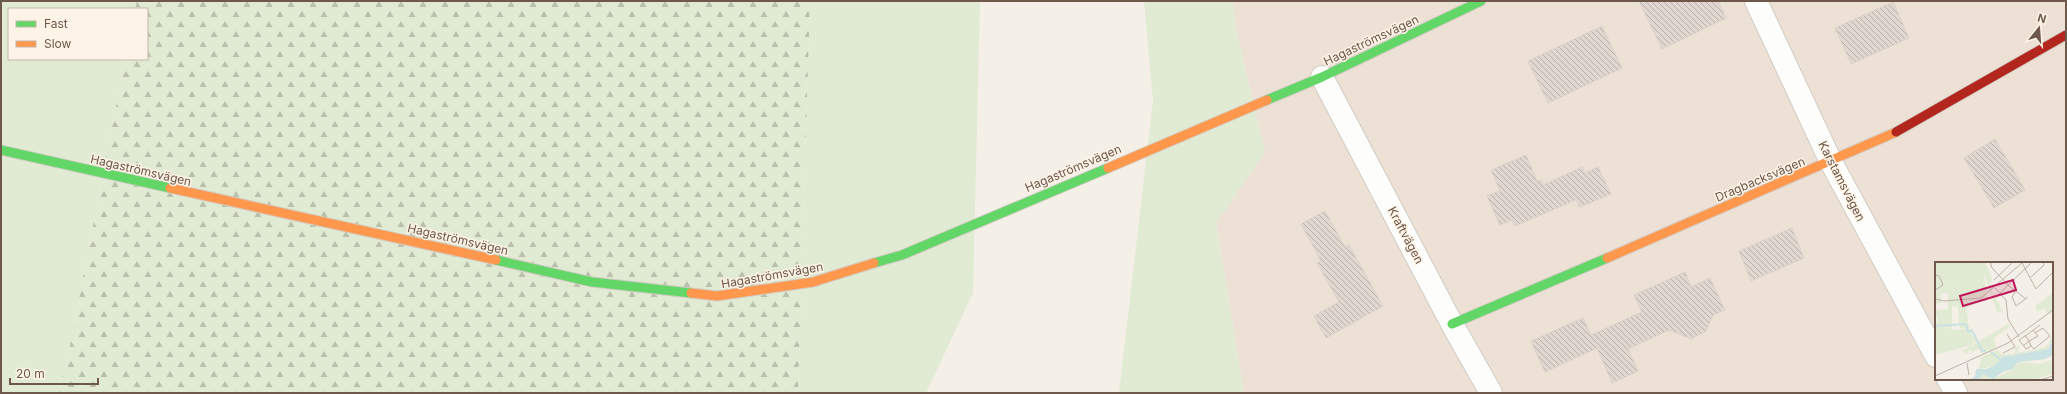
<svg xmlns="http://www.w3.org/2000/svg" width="2067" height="394" font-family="Inter,sans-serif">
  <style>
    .residential { fill: #ede1d5; fill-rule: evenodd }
    .grass { fill: #e1ead3 }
    .forest { fill: url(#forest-firs) }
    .building { fill: url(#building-back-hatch); stroke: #dcd2ca }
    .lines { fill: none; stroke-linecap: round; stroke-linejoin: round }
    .street-casing { stroke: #d2ccc6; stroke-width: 24 }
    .fast-casing { stroke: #d2cbc4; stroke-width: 11 }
    .slow-casing { stroke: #d2cbc4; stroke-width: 11 }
    .jam-casing { stroke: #d2cbc4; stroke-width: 11 }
    .street { stroke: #fdfdfb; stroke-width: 22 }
    .fast { stroke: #63d668; stroke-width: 9 }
    .slow { stroke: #ff974d; stroke-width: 9 }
    .jam { stroke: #b3261e; stroke-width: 9 }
    .labels { text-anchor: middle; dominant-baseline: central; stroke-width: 3; stroke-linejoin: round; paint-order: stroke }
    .street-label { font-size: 12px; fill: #6e574b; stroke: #fdf4e7 }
    .inset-river { fill: none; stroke: #cbe2e2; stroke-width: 2 }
    .inset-road { fill: none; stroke: #beb2a9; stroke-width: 1 }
    .view { fill: #c2185b; fill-opacity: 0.15; stroke: #c2185b; stroke-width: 2 }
    .inset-edge { fill: none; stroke: #6e574b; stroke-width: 2 }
  </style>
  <defs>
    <pattern id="forest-firs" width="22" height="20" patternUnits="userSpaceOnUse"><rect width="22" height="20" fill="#e1ead3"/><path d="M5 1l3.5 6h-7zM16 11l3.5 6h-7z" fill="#bbc0ad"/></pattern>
    <pattern id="building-back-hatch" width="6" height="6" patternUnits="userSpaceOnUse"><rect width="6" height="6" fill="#e0d7d0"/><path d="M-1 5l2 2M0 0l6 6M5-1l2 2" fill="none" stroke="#bab1ab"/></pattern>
  </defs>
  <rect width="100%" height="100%" fill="#f4efe7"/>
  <path class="residential" d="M1233,1h833v392h-822l-28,-170 49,-71 -30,-127zM1936,263h116v116h-116z"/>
  <g class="grass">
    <polygon points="1,1 137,1 135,9 9,9 9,59 125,59 67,361 57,393 1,393"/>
    <polygon points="810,1 980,1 973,293 926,393 798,393"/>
    <polygon points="1144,1 1233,1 1235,25 1265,152 1216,223 1244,393 1119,393 1153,101"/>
  </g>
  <polygon class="forest" points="137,1 810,1 798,393 57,393 67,361 125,59 147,59 147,9 135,9"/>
  <g class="building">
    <polygon points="1639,1 1718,1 1726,18 1662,49"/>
    <polygon points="1893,2 1909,38 1851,64 1835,28"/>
    <polygon points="1602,26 1622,68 1548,103 1528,61"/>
    <polygon points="1995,139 2025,190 1994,208 1964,158"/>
    <polygon points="1526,155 1537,181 1541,180 1543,185 1582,167 1585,173 1598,167 1611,194 1580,207 1576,200 1515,226 1512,220 1500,225 1487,196 1500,191 1491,170"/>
    <polygon points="1325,211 1345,247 1349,245 1383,306 1326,338 1314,316 1339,302 1317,263 1321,261 1301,224"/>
    <polygon points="1792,228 1804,258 1751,281 1739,251"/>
    <polygon points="1685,272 1691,287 1710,278 1725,310 1713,315 1706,331 1691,339 1669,330 1628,349 1638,371 1612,383 1597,348 1545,372 1531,341 1583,318 1591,335 1642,312 1634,295"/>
  </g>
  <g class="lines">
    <defs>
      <g id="street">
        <polyline points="1756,1 1831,162 1936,356"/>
        <polyline points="1322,77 1452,324 1491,393"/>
        <polyline points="1948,379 1956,393"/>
      </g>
      <g id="fast">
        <polyline points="1267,100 1322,77 1481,1"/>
        <polyline points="1,150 170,188"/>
        <polyline points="496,260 592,282 691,293"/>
        <polyline points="874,263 902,255 1108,168"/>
        <polyline points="1452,324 1607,258"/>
      </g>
      <g id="slow">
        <polyline points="1108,168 1267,100"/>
        <polyline points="170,188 496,260"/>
        <polyline points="1607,258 1896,132"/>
        <polyline points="691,293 717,296 813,282 874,263"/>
      </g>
      <polyline id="jam" points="1896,132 2066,35"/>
    </defs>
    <use href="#street" class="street-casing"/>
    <use href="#fast" class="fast-casing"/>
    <use href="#slow" class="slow-casing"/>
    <use href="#jam" class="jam-casing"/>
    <use href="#street" class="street"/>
    <use href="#fast" class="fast"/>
    <use href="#slow" class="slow"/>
    <use href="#jam" class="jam"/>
  </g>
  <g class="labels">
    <g class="street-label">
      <text transform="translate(1371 40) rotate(-25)">Hagaströmsvägen</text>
      <text transform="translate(1073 168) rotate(-23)">Hagaströmsvägen</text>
      <text transform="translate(141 170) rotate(13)">Hagaströmsvägen</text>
      <text transform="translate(1760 179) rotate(-23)">Dragbacksvägen</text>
      <text transform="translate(1842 181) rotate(63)">Karstamsvägen</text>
      <text transform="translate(1406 235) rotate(62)">Kraftvägen</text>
      <text transform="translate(458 239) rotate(13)">Hagaströmsvägen</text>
      <text transform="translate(772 275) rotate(-10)">Hagaströmsvägen</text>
    </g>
  </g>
  <g transform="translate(1935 262)">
    <rect width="118" height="118" fill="#f4efe7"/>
    <path d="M38,0h12l7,16 -2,5 3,10 10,18 -6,1 -13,-39 3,27 -3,1 -6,-23 -14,5 4,40 4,12 5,5 -6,5 -5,-17h-6l-1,-6 4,-1 -4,-36 -24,9v-5l24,-10v-5l15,-5zM13,47v14h4v5l-17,-3v-3h3l-3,-12zM116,98l1,4 -4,1 4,9 -13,3 -26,-8 6,-7 22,2z" fill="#e1ead3"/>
    <path d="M0,0h38l2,7 -16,5v5l-24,10zM43,16l6,23 -19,7 -1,-25zM24,23l4,36 -4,1 -1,-15 -6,-1v17h-4v-30l-7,1v9l-6,1v-10zM118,31v16l-5,5 -4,-6 -6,4 -3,-6zM73,62l3,2 -17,12 2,10 -14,6 -4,-6 -5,4 -4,-3 -1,5 -6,-3zM0,63l22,5 9,-2 5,17 -36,10zM118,73v8l-2,-2 -3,8 -45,8 -8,9 -16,3 2,-12 17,-7 3,4h14v-6l4,-3 -1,8 20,-4 9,-3zM118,102v9l-19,7h-55l4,-6 10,5 20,-10 23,-1z" fill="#e1ead3"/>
    <path d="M118,77v16l-8,4 -27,3 -5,7 -9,2 -11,8 -10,-5 -4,6h-9l5,-4 1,-7h10l8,-3 9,-9 45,-8z" fill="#cbe2e2"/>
    <path class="inset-river" d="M0,64l31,-2 2,8 4,-2 10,21h4M56,90l10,8"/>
    <path class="inset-road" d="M55,0l2,6 17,18 17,13M87,1l14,26 17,-17M0,13l4,1 4,9 -8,5M96,15l13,-12 -1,-3M59,18l19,-18M60,26l11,12 2,19 11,18M80,30l-3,5 4,9 12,-9M65,31l32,-31M0,37l9,2 37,-3 42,-36M98,68l5,6 -9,5 2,5 -5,3 -7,-9 9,-6 12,-9M88,84l6,-5 -4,-6M96,84l3,3 16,-13 -7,-8 -8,5M68,91l12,-6 -8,-13M32,101l2,12M0,114l73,-33 45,-33M105,118l13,-4"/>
    <path class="view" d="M78,18l3,10 -53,16 -3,-10z"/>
    <rect width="118" height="118" class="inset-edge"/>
  </g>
  <rect width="2067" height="394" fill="none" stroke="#6e574b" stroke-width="4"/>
  <rect x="8" y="8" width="140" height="52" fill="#fdf4e7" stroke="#c4b5a9"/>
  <rect x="16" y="21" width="20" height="6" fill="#63d668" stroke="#c4b5a9"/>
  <text x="44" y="28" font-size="12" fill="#6e574b">Fast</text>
  <rect x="16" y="41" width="20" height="6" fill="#ff974d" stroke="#c4b5a9"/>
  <text x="44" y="48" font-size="12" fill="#6e574b">Slow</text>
  <g transform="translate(2039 28) rotate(17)" stroke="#fdf4e7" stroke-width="3" paint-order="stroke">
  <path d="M0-3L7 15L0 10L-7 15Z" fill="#6e574b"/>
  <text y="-6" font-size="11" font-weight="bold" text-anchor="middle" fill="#6e574b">N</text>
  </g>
  <path d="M10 378v6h88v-6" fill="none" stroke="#6e574b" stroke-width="2"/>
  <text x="16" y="378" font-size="12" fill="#6e574b" stroke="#fdf4e7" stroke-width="3" paint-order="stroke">20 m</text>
</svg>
